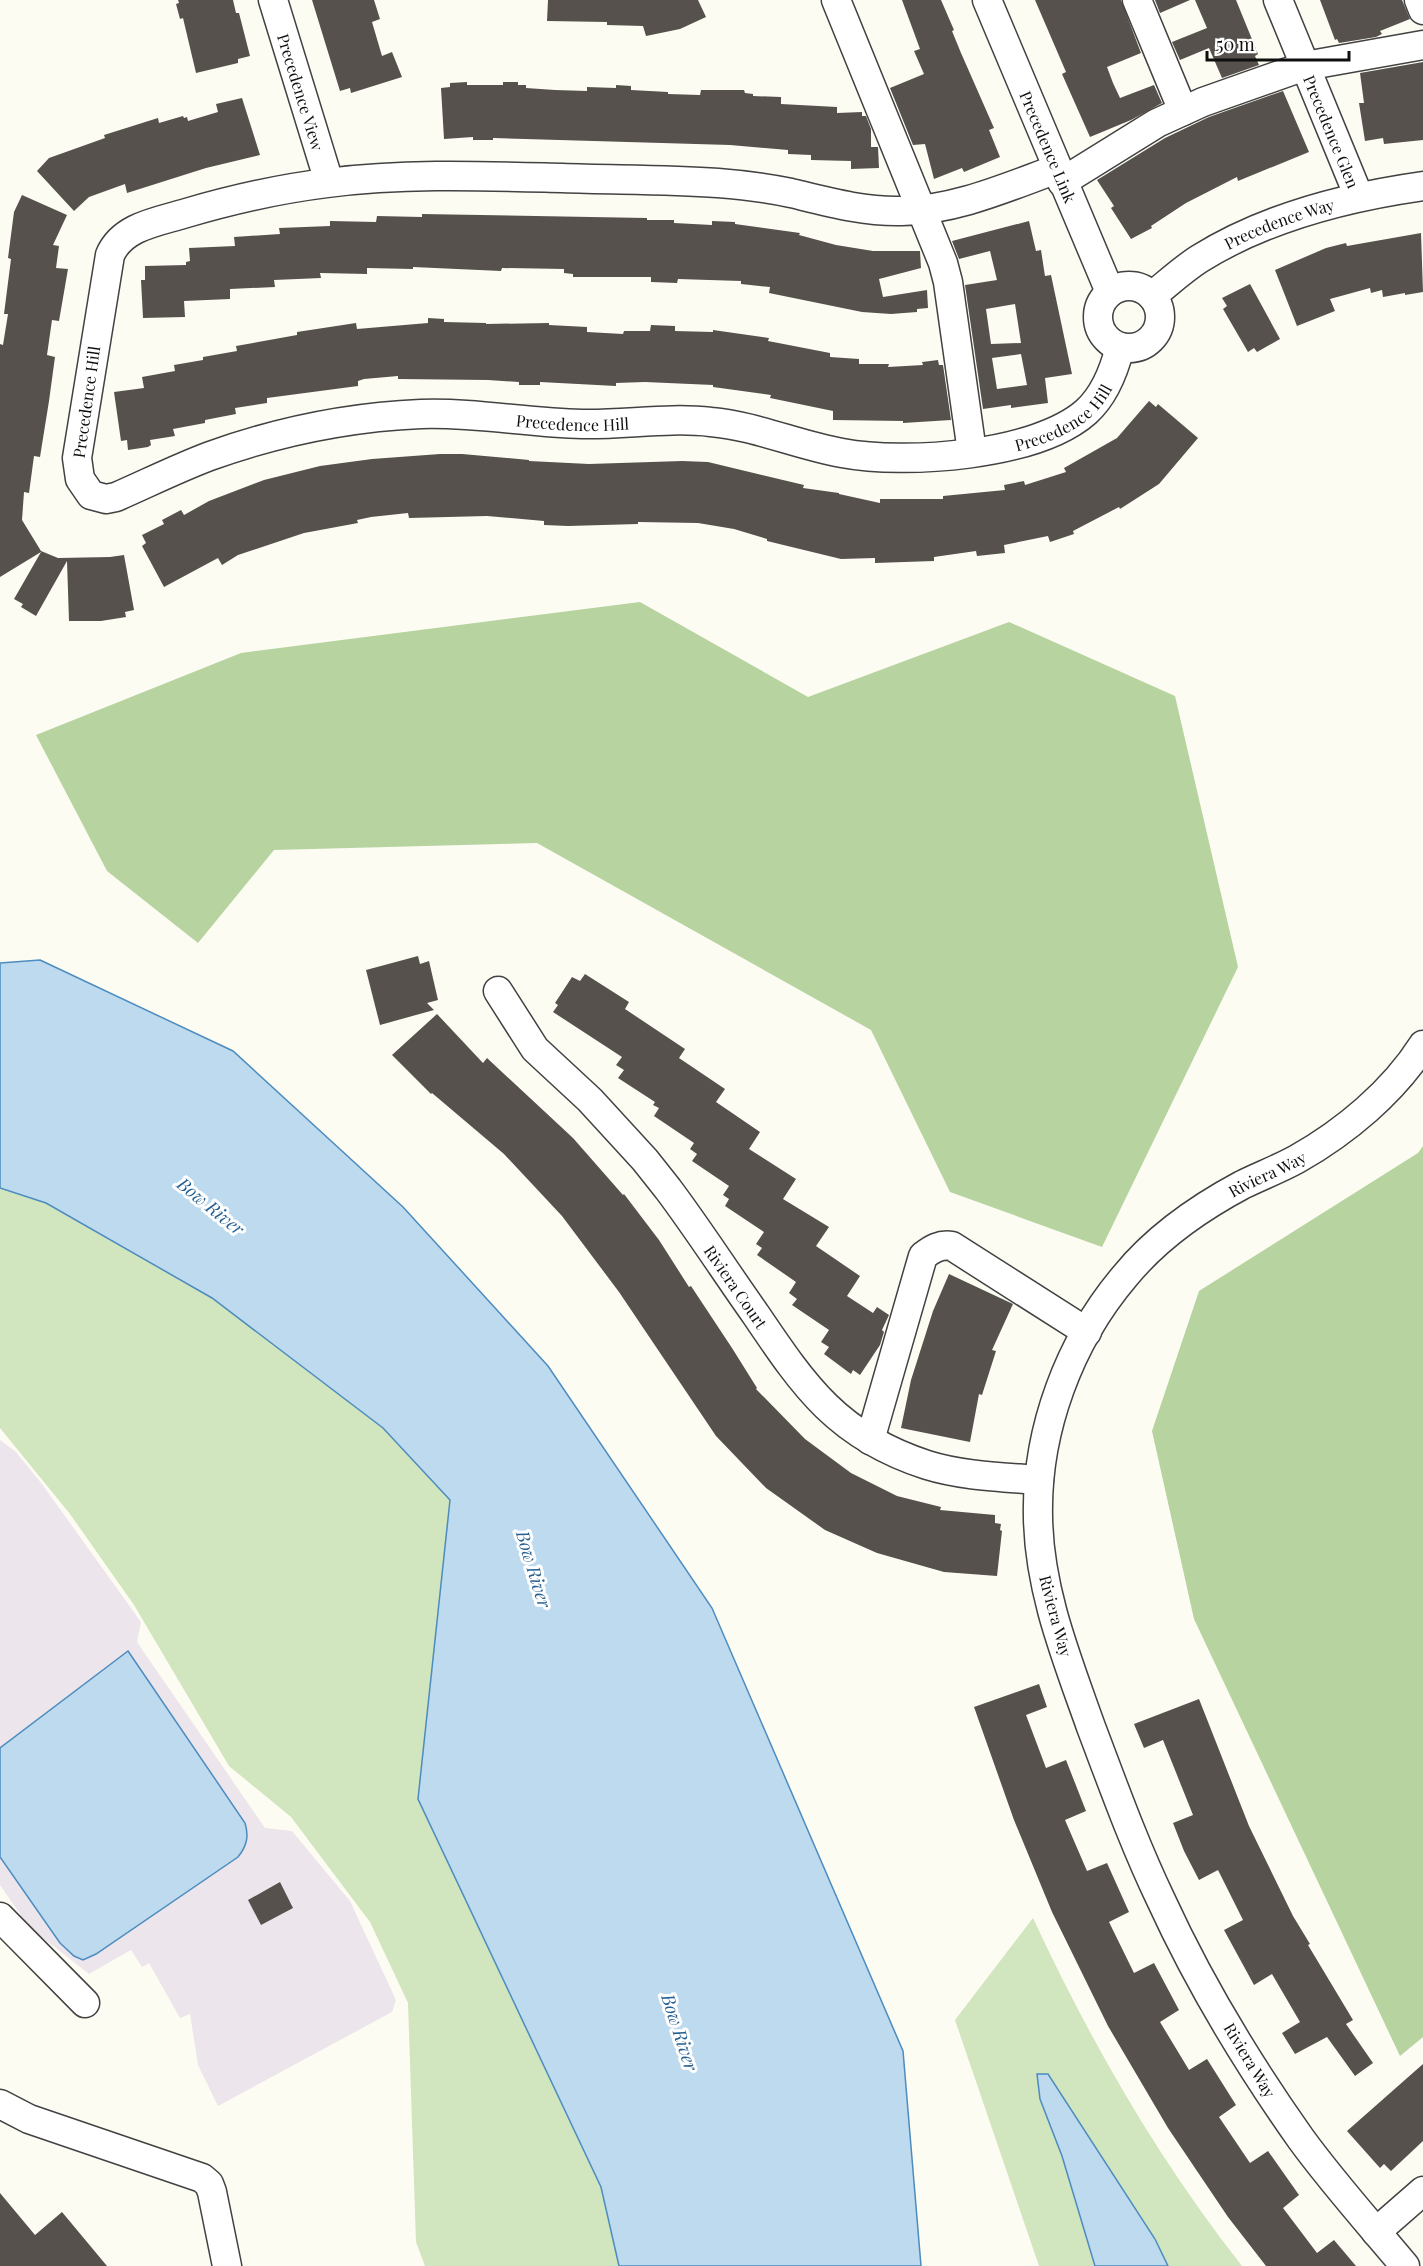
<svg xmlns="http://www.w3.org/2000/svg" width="1423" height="2266" font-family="'Playfair Display',serif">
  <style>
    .industrial { fill: #ece5ec }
    .green { fill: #d1e5bf }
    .forest { fill: #b6d3a0 }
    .water { fill: #bddaef; stroke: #4c8cbe; stroke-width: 1.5 }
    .building { fill: #56514d; fill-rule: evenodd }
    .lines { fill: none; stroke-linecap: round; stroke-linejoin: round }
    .minor-casing { stroke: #424242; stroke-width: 31 }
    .minor { stroke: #fff; stroke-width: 28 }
    .labels { text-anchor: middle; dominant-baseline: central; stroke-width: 6; stroke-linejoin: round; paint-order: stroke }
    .street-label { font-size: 16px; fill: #0f0f0f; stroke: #fff }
    .water-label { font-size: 18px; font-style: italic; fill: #265f92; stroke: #fff }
  </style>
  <rect width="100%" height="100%" fill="#fdfcf2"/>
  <polygon class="industrial" points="0,1440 16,1452 42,1484 141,1622 137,1642 265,1828 292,1831 350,1901 396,2000 392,2012 218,2106 198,2065 190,2014 180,2018 149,1963 142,1967 131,1950 89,1974 29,1927 0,1885"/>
  <g class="green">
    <polygon points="0,1188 46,1203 212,1298 383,1428 451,1500 418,1799 601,2187 619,2266 425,2266 416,2242 408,2003 370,1922 291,1817 229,1766 134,1605 70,1514 0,1428"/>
    <path d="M1033,1918c57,123 125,241 209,348h-203l-84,-246z"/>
  </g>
  <g class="forest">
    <polygon points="640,602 808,697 1009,622 1175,696 1238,967 1102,1247 950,1192 871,1030 537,843 274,850 198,943 107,871 36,735 241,653"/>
    <polygon points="1423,1146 1423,2037 1400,2056 1194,1619 1152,1431 1199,1291 1418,1153"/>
  </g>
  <g class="water">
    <polygon points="40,960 233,1051 403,1207 548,1366 712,1608 903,2051 921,2266 619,2266 601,2187 418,1799 450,1500 383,1428 212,1298 46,1203 0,1188 0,963"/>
    <path d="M128,1651l117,172c4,13 2,23 -7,34l-142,97 -13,6 -9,-4 -14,-13 -60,-86v-109z"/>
    <polygon points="1037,2074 1048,2074 1155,2239 1168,2266 1095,2266 1062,2156 1040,2099"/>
  </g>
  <g class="building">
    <polygon points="178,0 233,0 236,13 239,13 250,56 238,59 238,63 196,73 183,18 180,19 176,4 179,3"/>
    <polygon points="312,0 374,0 380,19 372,22 382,56 392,52 402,77 351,93 350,88 340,91"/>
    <polygon points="548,0 698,0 706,17 680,29 646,36 643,26 607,25 607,22 547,21"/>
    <polygon points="902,0 941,0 954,30 952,31 961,53 994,128 989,130 1000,157 964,172 962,168 934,179 925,144 913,145 890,88 924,74 914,51 920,49"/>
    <polygon points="1035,0 1121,0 1141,53 1107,67 1113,83 1120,98 1154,85 1162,103 1131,120 1090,137 1062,74 1066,72"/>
    <polygon points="1155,0 1190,0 1160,13"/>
    <polygon points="1195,0 1236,0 1258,54 1255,56 1259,65 1222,78 1209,48 1180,60 1172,42 1207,28"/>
    <polygon points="1320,0 1402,0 1410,19 1380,31 1382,34 1376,37 1339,43 1337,39 1335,40"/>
    <polygon points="1423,62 1423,140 1384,144 1383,138 1365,141 1359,103 1364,103 1360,73"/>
    <polygon points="467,82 467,85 503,85 503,82 518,82 518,85 526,85 526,88 555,90 587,91 587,87 616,88 616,85 631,86 631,90 668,92 668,94 700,95 701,90 744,90 745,93 753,94 753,96 781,97 781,104 837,107 837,113 862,112 862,116 866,116 871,129 871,147 878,147 879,168 851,169 851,161 811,160 811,155 788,154 788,150 730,145 493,138 493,140 473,140 473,137 444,139 441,88 450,87 450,83"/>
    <polygon points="1283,91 1309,152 1238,181 1237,177 1186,203 1151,226 1152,228 1131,239 1111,208 1114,206 1097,180 1165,138 1209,117"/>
    <polygon points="242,98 260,155 206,168 127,193 125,184 89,197 74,211 37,171 49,158 105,138 104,135 158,118 159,123 183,116 184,118 187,117 188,121 218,112 216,104"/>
    <polygon points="22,195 67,215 53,245 59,246 56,268 68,269 59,321 52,320 47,355 55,357 49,401 40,457 34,456 29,493 24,492 22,520 41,551 58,558 110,557 124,555 134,610 125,612 126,617 101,621 69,621 67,561 36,616 21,607 23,604 14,599 41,552 0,577 0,344 3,345 8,314 4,314 11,259 8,258 14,212"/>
    <polygon points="422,214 647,218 647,220 674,220 674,223 712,225 712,221 735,222 735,224 800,233 799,235 836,245 873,251 920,251 921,268 879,279 883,297 927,290 928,308 917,309 917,312 891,314 862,312 769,293 770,287 741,284 741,281 678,279 677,283 651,282 651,277 573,277 573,274 564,273 564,269 502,268 501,271 413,267 413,269 367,268 367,274 320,273 321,278 274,280 275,287 230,289 230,299 184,301 185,317 143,318 141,280 145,280 145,266 186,265 186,262 190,261 189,248 235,246 234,237 280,234 279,228 330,226 330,221 376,222 377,216 422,217"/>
    <path d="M1029,221l7,30 5,-1 4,26 6,-1 21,99 -27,4 3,25 -37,5v-3l-28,4 -18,-124 32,-5 -7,-29 -31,8 -7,-18zM1015,304l6,39 -30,1 -5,-35zM1021,354l6,31 -30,4 -5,-31z"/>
    <polygon points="1421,233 1423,292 1405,295 1405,293 1383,297 1382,290 1371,293 1370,288 1330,299 1335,311 1297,326 1275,270 1326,248 1346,243 1347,246"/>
    <polygon points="1250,284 1280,339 1257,352 1254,348 1248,352 1223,309 1227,306 1222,298"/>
    <polygon points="428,318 444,319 444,322 486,323 486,324 549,323 549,325 587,327 587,332 623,334 624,331 650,331 651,325 675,326 675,331 713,332 713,330 769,338 768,341 830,353 830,357 859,359 859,364 889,364 888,367 923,365 922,362 938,360 939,365 943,365 951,420 903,423 903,421 833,420 833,411 770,398 771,395 713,387 713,385 645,382 616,383 616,386 540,382 540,385 519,385 519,382 488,380 398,379 398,376 364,379 358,381 358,386 267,398 267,403 235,408 236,414 205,420 205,423 173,429 175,436 150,440 151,445 148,447 128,450 127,440 121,441 114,392 144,388 142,377 175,371 174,365 203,360 203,357 237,351 236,346 297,335 297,332 356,323 357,329 428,323"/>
    <polygon points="1149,401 1156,407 1158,404 1198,438 1159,484 1120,509 1119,507 1073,531 1074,534 1050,542 1048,536 1004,545 1005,553 977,556 976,551 934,557 934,561 875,563 875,558 841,559 767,541 767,539 734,529 698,523 638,522 638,524 568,526 544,525 544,521 487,516 409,518 408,513 371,517 357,520 358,523 304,533 238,555 222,565 218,558 164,587 142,546 146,543 142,535 164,524 162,520 181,510 184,515 209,501 264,480 320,466 372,459 440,454 462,454 529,460 529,461 589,464 682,461 708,462 804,485 803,488 839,493 839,494 880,503 880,499 943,499 943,496 1005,490 1004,485 1024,481 1025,485 1066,472 1064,468 1117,438"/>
    <polygon points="418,956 420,964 429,961 438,1000 427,1003 434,1010 380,1025 366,970"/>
    <polygon points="585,974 629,1002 625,1009 685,1049 679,1058 725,1089 716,1102 760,1132 749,1149 796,1179 783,1199 829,1227 816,1246 860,1276 847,1296 873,1313 877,1307 889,1315 882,1330 884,1332 880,1345 860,1375 853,1370 851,1374 824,1354 829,1347 821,1342 829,1330 792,1305 797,1299 789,1293 796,1282 757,1255 762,1248 756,1244 764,1232 725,1206 729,1199 723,1195 729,1186 692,1161 697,1154 690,1149 694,1143 654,1116 659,1108 653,1105 655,1102 618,1078 624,1070 616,1065 622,1057 553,1012 558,1005 555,1003 572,977 580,981"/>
    <polygon points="437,1014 483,1063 487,1058 573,1138 623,1195 624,1194 659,1240 689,1287 691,1286 732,1348 757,1388 756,1389 805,1439 851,1473 897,1496 941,1507 940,1510 995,1515 995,1523 1001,1524 1000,1530 1002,1531 997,1576 944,1572 877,1553 825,1530 766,1488 716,1436 619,1292 562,1216 504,1154 432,1093 431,1094 392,1055"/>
    <polygon points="949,1274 1013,1304 992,1350 996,1351 982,1395 979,1394 970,1442 901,1428 911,1380 933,1311"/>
    <polygon points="1039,1684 1047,1707 1026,1715 1046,1768 1066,1760 1086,1811 1065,1820 1087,1871 1107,1863 1129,1912 1109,1922 1134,1973 1154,1963 1179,2010 1160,2022 1189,2070 1207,2059 1236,2105 1219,2117 1250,2163 1268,2151 1299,2195 1283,2208 1317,2253 1334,2240 1356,2266 1266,2266 1228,2217 1168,2128 1108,2026 1052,1912 1014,1820 974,1707"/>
    <polygon points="1199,1699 1249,1826 1293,1916 1310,1944 1308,1945 1353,2020 1346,2024 1373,2063 1355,2076 1327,2037 1295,2054 1282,2033 1300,2022 1272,1974 1254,1985 1224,1930 1243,1920 1218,1870 1199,1880 1184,1851 1173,1823 1193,1815 1163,1740 1144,1748 1134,1724"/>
    <polygon points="280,1882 293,1908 261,1925 248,1900"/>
    <polygon points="1423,2064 1423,2141 1391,2171 1384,2164 1380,2168 1347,2131"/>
    <polygon points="0,2193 35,2235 62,2212 107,2266 0,2266"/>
  </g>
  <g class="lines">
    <defs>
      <g id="minor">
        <path id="s1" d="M273,0l56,182"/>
        <polyline points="836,0 943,263 948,282 972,452"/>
        <path id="s2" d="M987,0l123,292"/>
        <polyline points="1137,0 1183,111"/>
        <path id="s3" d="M1278,0l81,197"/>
        <polyline points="1419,0 1423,10"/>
        <path id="s4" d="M1057,169c-50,18 -101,41 -155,42 -38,1 -74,-9 -111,-18 -24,-5 -48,-8 -73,-10 -52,-4 -104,-3 -156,-5 -79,-2 -157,-5 -235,5 -49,6 -97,17 -144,31 -27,8 -61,13 -73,41l-33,203 3,21 11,16 15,4 10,-2c32,-14 62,-29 94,-41 67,-24 140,-39 211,-42 54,-2 107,9 161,10 43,1 86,-7 129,-2 45,4 86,23 131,31 63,12 194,3 244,-41 19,-17 28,-41 34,-65"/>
        <polyline points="1062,182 1157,123 1203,102 1305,66 1423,45"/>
        <circle cx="1129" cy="317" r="31"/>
        <path id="s5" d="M1152,296c15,-12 30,-26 47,-37 67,-42 146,-62 224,-73"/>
        <path id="s6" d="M498,991l37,58 55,51 55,60 23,29c30,40 57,82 86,123 50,74 83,124 173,153 35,11 75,12 112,15"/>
        <path d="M870,1440l53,-184c9,-7 17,-12 29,-10l135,86"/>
        <polyline points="0,1917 85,2003"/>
        <polyline points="0,2104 29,2119 202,2178 209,2184 212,2192 227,2266"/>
        <polyline points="1376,2232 1423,2191"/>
        <path id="s7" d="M1405,2266c-35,-42 -72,-83 -104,-127 -53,-75 -102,-156 -140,-239 -27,-56 -48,-115 -70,-173 -24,-68 -52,-136 -53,-210 -2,-86 31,-175 87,-241 31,-38 74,-68 117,-91 18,-9 37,-16 55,-26 48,-27 96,-67 126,-114"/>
      </g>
    </defs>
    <use href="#minor" class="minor-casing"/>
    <use href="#minor" class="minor"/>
  </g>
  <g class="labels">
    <g class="street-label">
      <text stroke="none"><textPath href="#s1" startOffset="96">Precedence View</textPath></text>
      <text stroke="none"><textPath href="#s3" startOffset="142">Precedence Glen</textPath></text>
      <text stroke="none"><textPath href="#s2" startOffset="159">Precedence Link</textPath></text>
      <text stroke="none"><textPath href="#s5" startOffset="148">Precedence Way</textPath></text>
      <text transform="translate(86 402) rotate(-82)">Precedence Hill</text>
      <text stroke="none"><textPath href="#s4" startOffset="2220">Precedence Hill</textPath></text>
      <text stroke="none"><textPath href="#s4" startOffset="1716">Precedence Hill</textPath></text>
      <text stroke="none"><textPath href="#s7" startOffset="1284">Riviera Way</textPath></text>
      <text stroke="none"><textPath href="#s6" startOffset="381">Riviera Court</textPath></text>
      <text transform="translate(1056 1616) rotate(75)">Riviera Way</text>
      <text transform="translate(1250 2060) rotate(59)">Riviera Way</text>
    </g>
    <g class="water-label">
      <text transform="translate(211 1206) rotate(39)">Bow River</text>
      <text transform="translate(534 1569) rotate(73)">Bow River</text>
      <text transform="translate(680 2032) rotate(72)">Bow River</text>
    </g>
  </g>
  <path d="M1207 51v9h142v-9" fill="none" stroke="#0f0f0f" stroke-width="3"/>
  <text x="1216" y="51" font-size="18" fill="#0f0f0f" stroke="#ffffff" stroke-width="4.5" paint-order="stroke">50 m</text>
</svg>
